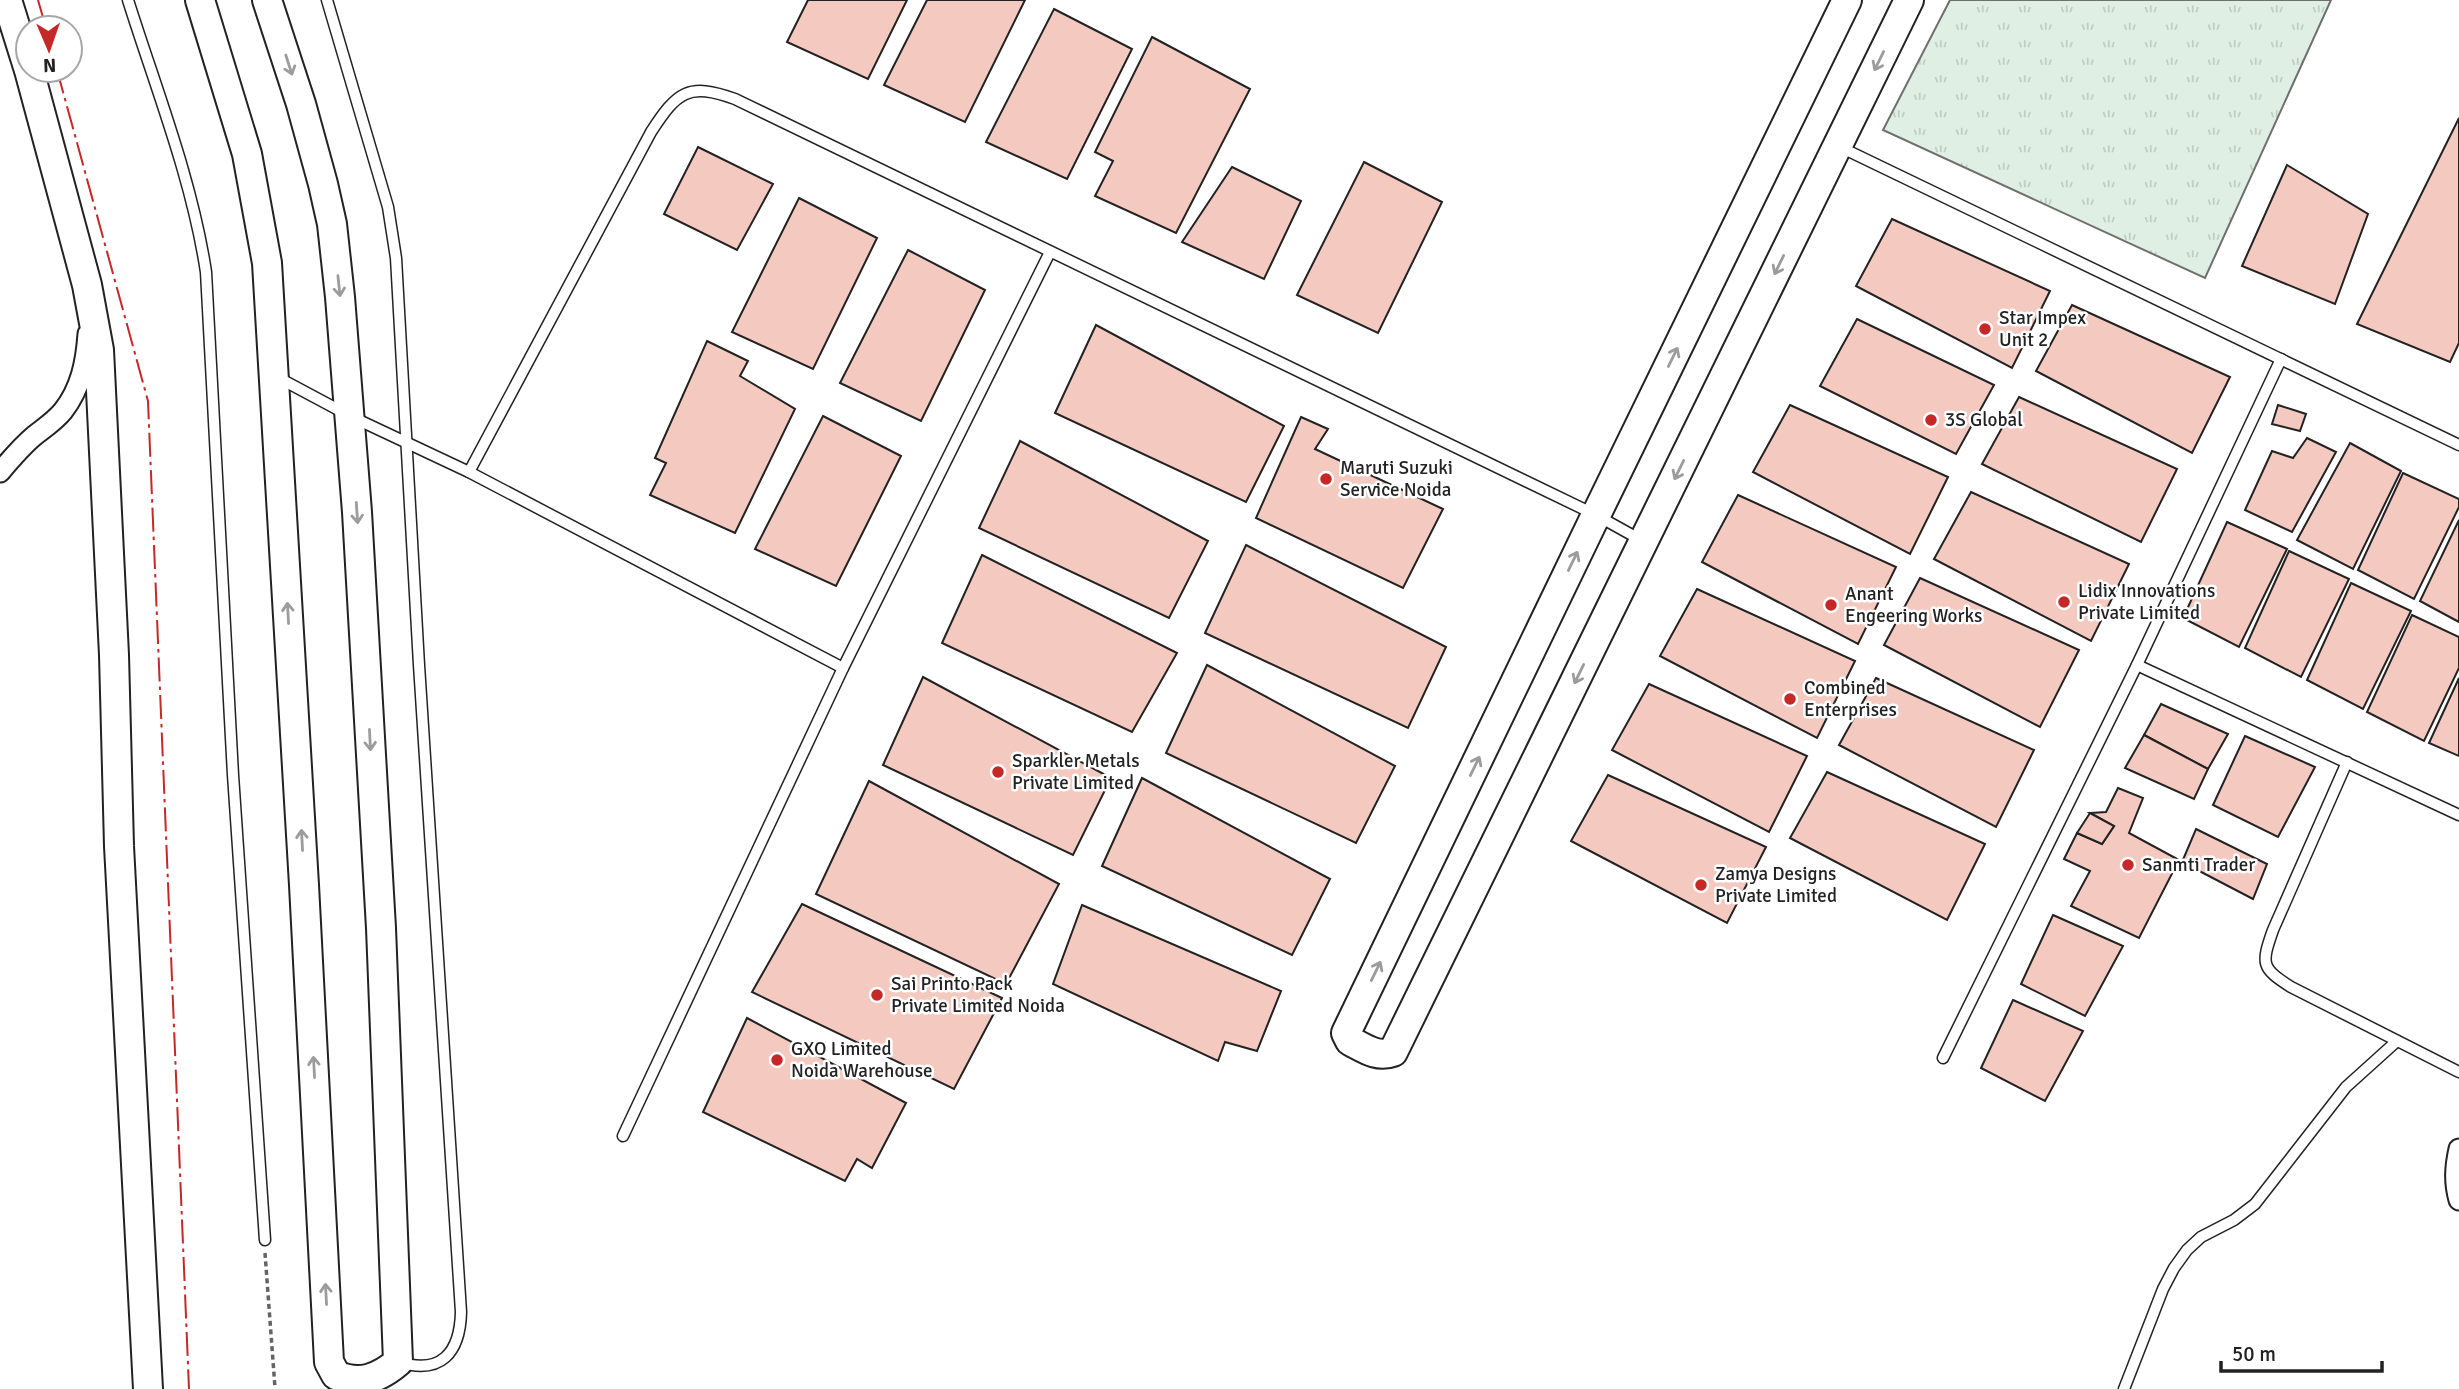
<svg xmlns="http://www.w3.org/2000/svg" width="2459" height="1389" font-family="Signika,sans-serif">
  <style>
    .grass { fill: url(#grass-tufts); stroke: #6f6f6f; stroke-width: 2 }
    .building { fill: #f3c9c0; stroke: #222; stroke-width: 2 }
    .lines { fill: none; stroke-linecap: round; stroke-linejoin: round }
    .lane-casing { stroke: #222; stroke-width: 13 }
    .street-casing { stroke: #222; stroke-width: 23 }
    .secondary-casing { stroke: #222; stroke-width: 32 }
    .path { stroke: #646464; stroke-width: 3.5; stroke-dasharray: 5 3.5; stroke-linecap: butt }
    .lane { stroke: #fff; stroke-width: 10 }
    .street { stroke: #fff; stroke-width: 19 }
    .secondary { stroke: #fff; stroke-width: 28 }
    .power { stroke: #c62828; stroke-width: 2; stroke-dasharray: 24 5 3.5 5; stroke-linecap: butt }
    .oneway { stroke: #9c9c9c }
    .poi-dot { fill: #c62828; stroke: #fff; stroke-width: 2.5 }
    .labels { text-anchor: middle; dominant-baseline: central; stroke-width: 5; stroke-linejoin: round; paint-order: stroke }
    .poi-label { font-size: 19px; fill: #222; stroke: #fff; text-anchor: start }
  </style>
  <defs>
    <pattern id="grass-tufts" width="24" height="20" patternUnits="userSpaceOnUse" patternTransform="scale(1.75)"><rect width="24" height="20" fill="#e0efe3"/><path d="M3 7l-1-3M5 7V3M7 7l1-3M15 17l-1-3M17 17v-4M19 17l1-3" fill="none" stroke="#c0cdc2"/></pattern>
  </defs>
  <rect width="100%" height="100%" fill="#fff"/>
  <polygon class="grass" points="1950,0 2331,0 2205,278 1883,130"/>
  <g class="building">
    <polygon points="808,0 907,0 868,79 787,42"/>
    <polygon points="927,0 1025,0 965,122 884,85"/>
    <polygon points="1054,9 1132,49 1067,179 986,142"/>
    <polygon points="1152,37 1250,89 1176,233 1095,196 1113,161 1095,152"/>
    <polygon points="2459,118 2459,343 2450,362 2357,324"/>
    <polygon points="698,147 773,184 737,250 664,214"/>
    <polygon points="1364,162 1442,202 1378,333 1297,295"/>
    <polygon points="2287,165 2368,214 2335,304 2242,266"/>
    <polygon points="1232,167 1301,201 1264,279 1182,242"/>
    <polygon points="799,198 877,238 813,369 732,332"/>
    <polygon points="1892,219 2050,291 2012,368 1856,286"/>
    <polygon points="908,250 985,290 921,421 840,383"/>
    <polygon points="2072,305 2230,377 2192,453 2036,371"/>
    <polygon points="1857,319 1994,385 1956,454 1820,386"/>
    <polygon points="1096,325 1284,426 1246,502 1055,413"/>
    <polygon points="707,341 748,361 740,376 795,409 735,533 650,495 666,463 655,458"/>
    <polygon points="2019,397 2177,469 2141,542 1982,464"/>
    <polygon points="1790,405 1948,477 1910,554 1753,472"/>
    <polygon points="2278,405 2306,414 2300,431 2272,424"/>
    <polygon points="823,416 901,456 836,586 755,549"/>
    <polygon points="1301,417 1328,429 1315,449 1443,509 1403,588 1256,518"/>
    <polygon points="2307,438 2336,452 2292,532 2245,510 2272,451 2293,458"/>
    <polygon points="1020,441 1208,541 1169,618 979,528"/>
    <polygon points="2350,443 2401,471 2353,569 2297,540"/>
    <polygon points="2403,473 2459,499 2459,507 2414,599 2358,570"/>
    <polygon points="1971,492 2129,564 2091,641 1934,559"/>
    <polygon points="1738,495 1896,567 1858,644 1702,562"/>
    <polygon points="2459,520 2459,622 2420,601"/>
    <polygon points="2227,522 2287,549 2239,647 2183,618"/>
    <polygon points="1246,545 1446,647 1408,728 1205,633"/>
    <polygon points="2289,551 2349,579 2301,677 2245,648"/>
    <polygon points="982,555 1177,653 1132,732 942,643"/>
    <polygon points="1920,578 2079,650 2040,727 1884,645"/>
    <polygon points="2351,583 2411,611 2363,709 2307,680"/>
    <polygon points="1697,589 1855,661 1817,738 1660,656"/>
    <polygon points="2412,615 2459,637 2459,668 2424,741 2367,712"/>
    <polygon points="1207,665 1395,766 1356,843 1166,753"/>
    <polygon points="923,677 1111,778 1073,855 883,765"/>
    <polygon points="1876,678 2034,750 1996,827 1839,745"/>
    <polygon points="2459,678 2459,756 2429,743"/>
    <polygon points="1649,684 1807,756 1769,832 1612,750"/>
    <polygon points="2161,704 2228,734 2208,769 2144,735"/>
    <polygon points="2144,735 2208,769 2194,799 2125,768"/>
    <polygon points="2245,736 2315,767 2278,837 2213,805"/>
    <polygon points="1827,772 1985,844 1947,920 1790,838"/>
    <polygon points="1608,775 1766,847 1727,923 1571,841"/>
    <polygon points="1142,778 1330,879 1292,955 1102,866"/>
    <polygon points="869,781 1059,884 1006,984 816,894"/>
    <polygon points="2118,788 2143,798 2129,833 2179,860 2139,938 2071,906 2090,871 2064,859 2077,833 2102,844 2114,826 2090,813 2106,812"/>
    <polygon points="2090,813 2114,826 2102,844 2077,833"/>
    <polygon points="2196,829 2267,864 2253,899 2182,862"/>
    <polygon points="802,904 1002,998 954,1089 752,992"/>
    <polygon points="1082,905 1281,991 1257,1051 1225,1042 1218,1061 1053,984"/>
    <polygon points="2053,915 2123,946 2085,1016 2021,984"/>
    <polygon points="2013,1000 2083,1031 2045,1101 1981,1068"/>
    <polygon points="747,1018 906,1103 872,1168 857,1159 845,1181 703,1112"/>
  </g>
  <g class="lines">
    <defs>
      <g id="lane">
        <path d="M128,0c28,89 64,179 78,272l27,503 32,465"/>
        <path d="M327,0l61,207 8,51 23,407 42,647c-1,41 -20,63 -62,50"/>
        <polyline points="1838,146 2459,445"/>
        <polyline points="277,377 350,416 469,472 843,668"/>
        <path d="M469,472l182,-340c26,-40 37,-50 84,-33l861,416 45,25"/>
        <polyline points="2137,665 2459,815"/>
        <path d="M2347,762l-74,168c-12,34 -12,38 18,57l168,85"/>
        <polyline points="1943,1058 2137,665 2281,359"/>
        <polyline points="623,1136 843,668 1050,252"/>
        <polyline points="2124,1389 2163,1289 2174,1268 2187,1250 2201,1237 2234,1220 2255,1204 2346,1087 2397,1041"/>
      </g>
      <g id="street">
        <path d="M0,472c11,-13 21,-25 34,-36 10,-8 21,-15 29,-25 18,-23 23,-49 25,-77"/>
        <path d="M2459,1149c-4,18 -5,33 0,51"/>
      </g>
      <g id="secondary">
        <polyline points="7,0 28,67"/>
        <path d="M200,0l47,154 20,109 37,622 25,477 7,13c24,11 43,3 62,-13l-17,-434 -24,-416 -17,-215 -8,-73 -9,-40 -22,-80 -34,-104"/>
        <path d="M1847,0l-251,515 -250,518 4,8c14,7 27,17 43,11l516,-1052"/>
        <polyline points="29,70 87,285 99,350 114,655 119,846 148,1389"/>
      </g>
    </defs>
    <use href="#lane" class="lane-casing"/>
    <use href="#street" class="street-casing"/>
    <use href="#secondary" class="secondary-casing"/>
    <polyline class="path" points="265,1253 275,1388"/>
    <use href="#lane" class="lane"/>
    <use href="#street" class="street"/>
    <use href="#secondary" class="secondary"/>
    <g class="power">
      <polyline points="38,0 46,28"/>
      <polyline points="57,70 148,401 189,1389"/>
    </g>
  </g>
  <defs><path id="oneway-shaft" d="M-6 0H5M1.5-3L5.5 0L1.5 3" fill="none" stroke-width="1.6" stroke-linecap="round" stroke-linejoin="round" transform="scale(1.75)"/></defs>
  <g class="oneway">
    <use href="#oneway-shaft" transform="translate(1879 61) rotate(116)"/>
    <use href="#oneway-shaft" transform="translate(289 65) rotate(72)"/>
    <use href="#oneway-shaft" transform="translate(1779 265) rotate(116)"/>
    <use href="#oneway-shaft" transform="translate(339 286) rotate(84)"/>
    <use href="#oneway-shaft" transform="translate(1673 357) rotate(-64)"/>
    <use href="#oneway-shaft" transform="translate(1679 470) rotate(116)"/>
    <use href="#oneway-shaft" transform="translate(357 513) rotate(86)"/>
    <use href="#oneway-shaft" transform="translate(1573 561) rotate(-64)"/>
    <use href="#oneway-shaft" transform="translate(288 613) rotate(-93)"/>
    <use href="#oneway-shaft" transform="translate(1579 674) rotate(116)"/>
    <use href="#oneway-shaft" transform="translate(370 740) rotate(87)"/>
    <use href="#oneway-shaft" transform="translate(1475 766) rotate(-64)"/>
    <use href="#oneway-shaft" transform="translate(302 840) rotate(-93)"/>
    <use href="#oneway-shaft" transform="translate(1376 971) rotate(-64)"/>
    <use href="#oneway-shaft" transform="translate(314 1067) rotate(-93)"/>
    <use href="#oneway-shaft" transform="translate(326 1294) rotate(-93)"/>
  </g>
  <g class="poi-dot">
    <circle cx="1985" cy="329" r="7"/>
    <circle cx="1931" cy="420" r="7"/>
    <circle cx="1326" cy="479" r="7"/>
    <circle cx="2064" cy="602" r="7"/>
    <circle cx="1831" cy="605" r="7"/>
    <circle cx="1790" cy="699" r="7"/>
    <circle cx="998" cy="772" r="7"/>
    <circle cx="2128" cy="865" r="7"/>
    <circle cx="1701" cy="885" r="7"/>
    <circle cx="877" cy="995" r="7"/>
    <circle cx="777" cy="1060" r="7"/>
  </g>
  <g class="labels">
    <g class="poi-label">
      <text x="1999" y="318">Star Impex<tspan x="1999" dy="22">Unit 2</tspan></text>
      <text x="1945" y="420">3S Global</text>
      <text x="1340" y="468">Maruti Suzuki<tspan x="1340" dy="22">Service Noida</tspan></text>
      <text x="2078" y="591">Lidix Innovations<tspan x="2078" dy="22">Private Limited</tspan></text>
      <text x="1845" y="594">Anant<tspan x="1845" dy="22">Engeering Works</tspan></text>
      <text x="1804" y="688">Combined<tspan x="1804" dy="22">Enterprises</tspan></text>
      <text x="1012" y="761">Sparkler Metals<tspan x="1012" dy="22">Private Limited</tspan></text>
      <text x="2142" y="865">Sanmti Trader</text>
      <text x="1715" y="874">Zamya Designs<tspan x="1715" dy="22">Private Limited</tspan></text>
      <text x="891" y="984">Sai Printo Pack<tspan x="891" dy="22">Private Limited Noida</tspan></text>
      <text x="791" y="1049">GXO Limited<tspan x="791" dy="22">Noida Warehouse</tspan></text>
    </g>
  </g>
  <g transform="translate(49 49) rotate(178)"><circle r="33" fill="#ffffff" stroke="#a7a7a7" stroke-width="2"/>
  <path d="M0-5L12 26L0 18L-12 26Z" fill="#c62828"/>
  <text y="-10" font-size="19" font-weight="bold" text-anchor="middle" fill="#222222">N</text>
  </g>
  <path d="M2221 1361v10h161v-10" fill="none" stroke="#222222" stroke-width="3.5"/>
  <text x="2232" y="1361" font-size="21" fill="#222222" stroke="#ffffff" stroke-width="5" paint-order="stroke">50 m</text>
</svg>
